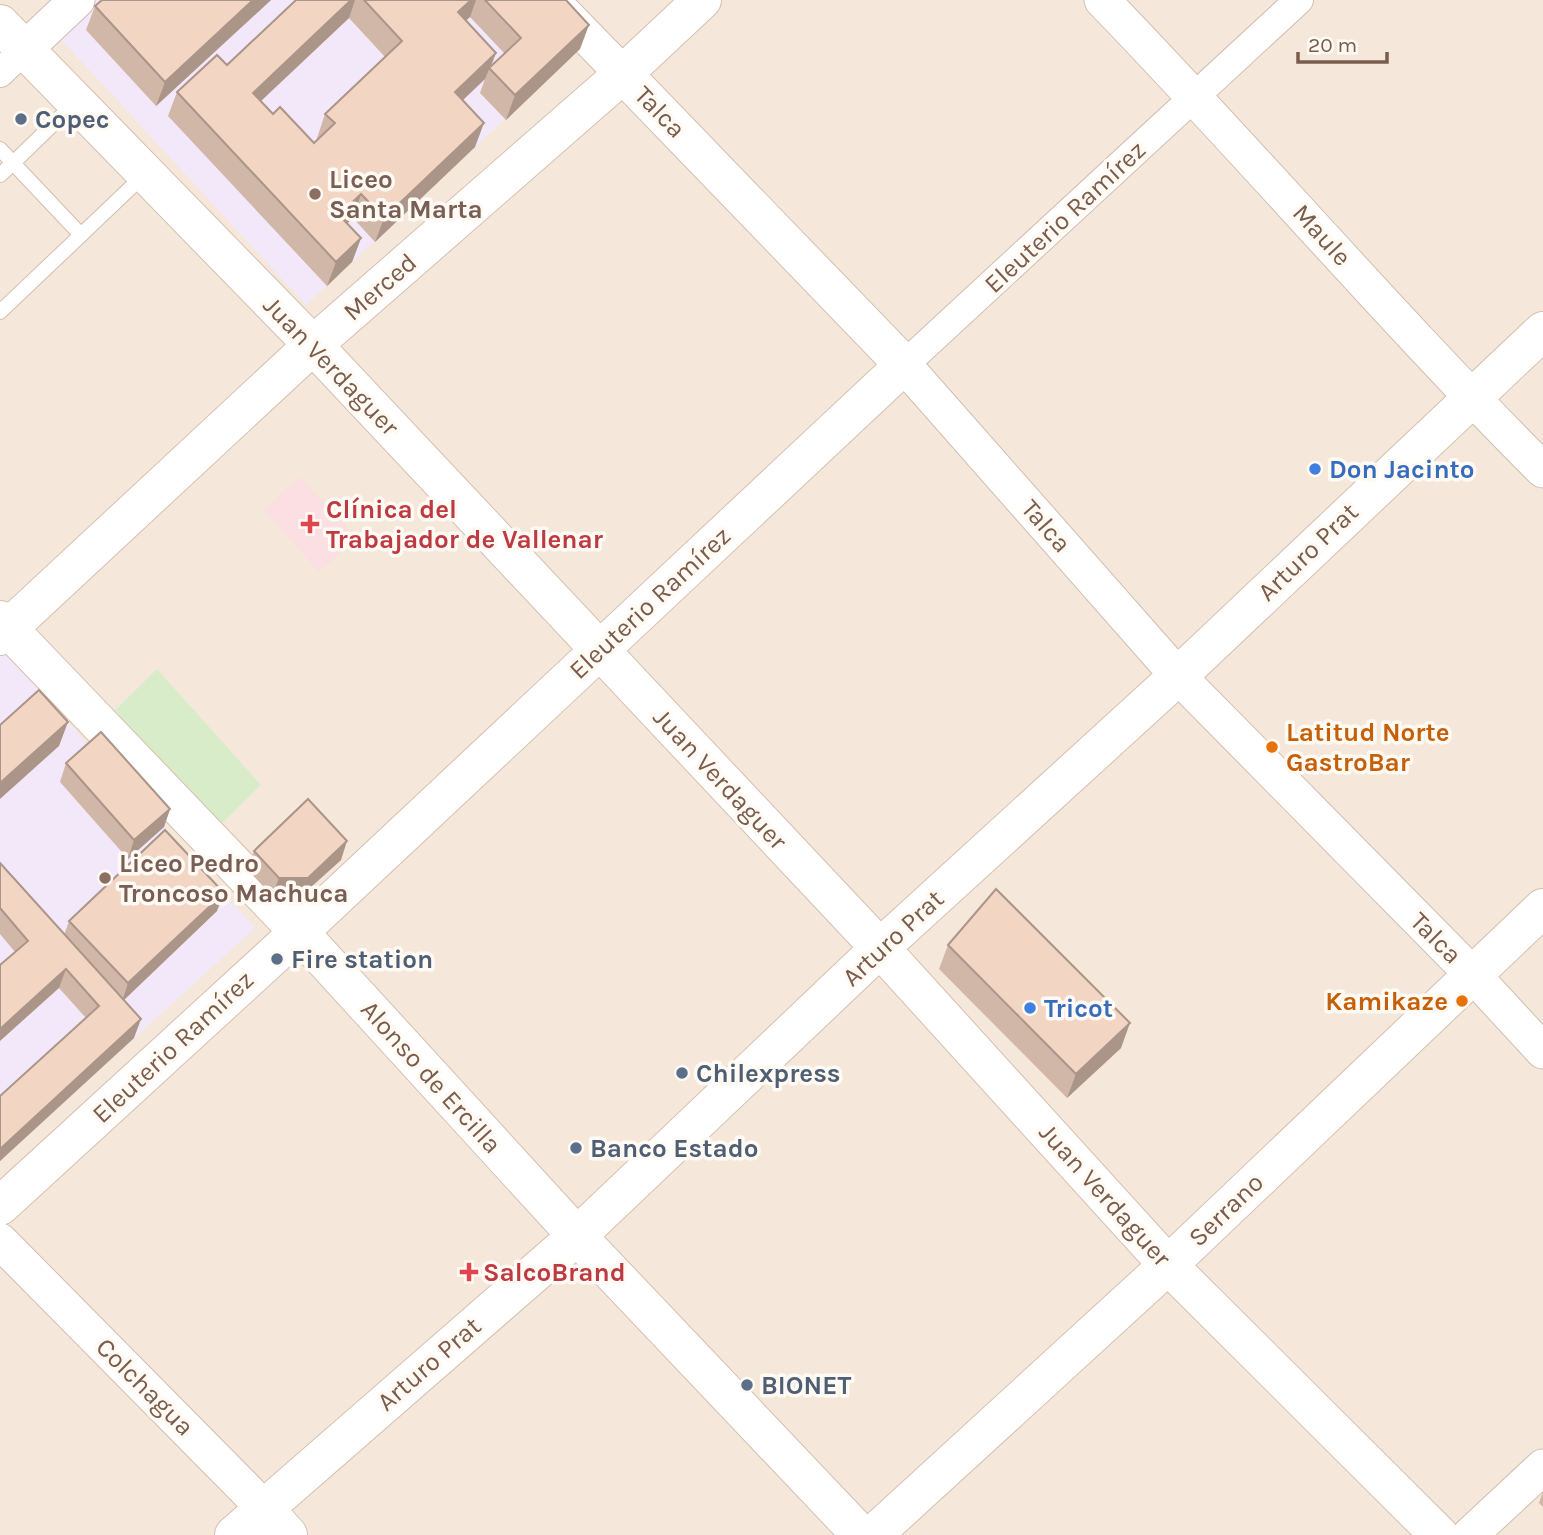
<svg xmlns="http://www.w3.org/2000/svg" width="1543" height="1535" font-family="Karla,sans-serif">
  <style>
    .residential { fill: #f5e8da }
    .education { fill: #f3e8fa }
    .medical { fill: #fbdfe3 }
    .green { fill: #d8ecc9 }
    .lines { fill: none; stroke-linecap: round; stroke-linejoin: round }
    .service-casing { stroke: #d1beb0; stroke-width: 16 }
    .minor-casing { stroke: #d1beb0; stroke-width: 30 }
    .tertiary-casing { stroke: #d1beb0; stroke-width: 37 }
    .secondary-casing { stroke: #d6c0b0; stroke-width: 40 }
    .service { stroke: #fff; stroke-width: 14 }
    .minor { stroke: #fff; stroke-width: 28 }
    .tertiary { stroke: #fff; stroke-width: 35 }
    .secondary { stroke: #fff; stroke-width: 38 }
    .wall { fill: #d1b7a8; fill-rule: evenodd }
    .shaded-wall { fill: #aa9588 }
    .building { fill: #f3d5c3; stroke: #aa9588; stroke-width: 2 }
    .service-dot { fill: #5c6f8a; stroke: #fffaf3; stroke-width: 2.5 }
    .education-dot { fill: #8d6e63; stroke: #fffaf3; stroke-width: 2.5 }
    .shop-dot { fill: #3f7fe0; stroke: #fffaf3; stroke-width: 2.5 }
    .health-dot { fill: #e0444e; stroke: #fffaf3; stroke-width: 2.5 }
    .food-dot { fill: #e8710a; stroke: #fffaf3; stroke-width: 2.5 }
    .labels { text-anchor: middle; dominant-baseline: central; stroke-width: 7; stroke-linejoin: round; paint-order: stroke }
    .street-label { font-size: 26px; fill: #7a5c4d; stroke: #fffaf3 }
    .service-label { font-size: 26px; font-weight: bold; fill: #4e5e75; stroke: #fffaf3; text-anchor: start }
    .education-label { font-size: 26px; font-weight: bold; fill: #785e54; stroke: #fffaf3; text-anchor: start }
    .shop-label { font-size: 26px; font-weight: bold; fill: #366cbe; stroke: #fffaf3; text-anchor: start }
    .health-label { font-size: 26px; font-weight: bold; fill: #be3a42; stroke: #fffaf3; text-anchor: start }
    .food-label { font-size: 26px; font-weight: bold; fill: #c56008; stroke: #fffaf3; text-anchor: start }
  </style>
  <rect width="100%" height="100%" fill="#fdf6ec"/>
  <rect class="residential" x="0" y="0" width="1543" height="1535"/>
  <g class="education">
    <polygon points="98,0 534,0 580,49 306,305 59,37"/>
    <polygon points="2,650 255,928 0,1161 0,652"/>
  </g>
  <polygon class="medical" points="299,476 356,538 319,572 264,510"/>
  <polygon class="green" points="157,669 261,785 208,837 100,725"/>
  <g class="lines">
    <defs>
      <g id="service">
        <polyline points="76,102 13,163 81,235 145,174"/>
        <polyline points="0,149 13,163 0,175"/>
        <polyline points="0,312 81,235"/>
      </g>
      <g id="minor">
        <polyline points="0,73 25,49"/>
        <polyline points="904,365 1299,0"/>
      </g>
      <g id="tertiary">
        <polyline points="551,0 623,74"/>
        <path d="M1102,0c150,155 289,318 441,470"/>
        <polyline points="25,49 77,0"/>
        <polyline points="904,365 1178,676 1473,975 1543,1051"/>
        <polyline points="0,1241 263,1507"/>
        <polyline points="1470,1535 1543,1467"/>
      </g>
      <g id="secondary">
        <polyline points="0,24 313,345 880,948 1168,1265 1439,1535"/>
        <polyline points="0,620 299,932 577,1236 861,1535"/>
        <polyline points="0,636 313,345 623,74 702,0"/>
        <polyline points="0,1206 299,932 904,365 623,74"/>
        <polyline points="263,1507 288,1535"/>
        <polyline points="234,1535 577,1236 880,948 1178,676 1543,331"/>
        <polyline points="873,1535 1168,1265 1543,908"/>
      </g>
    </defs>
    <use href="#service" class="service-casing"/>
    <use href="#minor" class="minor-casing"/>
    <use href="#tertiary" class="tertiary-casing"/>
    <use href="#secondary" class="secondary-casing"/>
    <use href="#service" class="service"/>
    <use href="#minor" class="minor"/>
    <use href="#tertiary" class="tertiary"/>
    <use href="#secondary" class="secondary"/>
  </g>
  <g class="wall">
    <polygon points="102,0 271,0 156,106 86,30 95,6"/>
    <path d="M296,0h270l14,49 -74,71 -26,-27 5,-14 -22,21 12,47 -100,95 -22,-24 -6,5 14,15 -9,24 -25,24 -159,-170 9,-24 50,-27zM470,17l35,37 -14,13 5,-14 -30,-33zM349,18l36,39 -60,57 -8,24 1,1 -4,4 -41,-29 -12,-13z"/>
    <polygon points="66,763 170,809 164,827 128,859 60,782"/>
    <polygon points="254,851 341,860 301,896 272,896 247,869"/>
    <polygon points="0,863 64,935 69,921 217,911 123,1000 134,1038 0,1161 0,1096 86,1018 59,988 15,952 0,934"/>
    <polygon points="948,945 1121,1048 1067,1098 939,969"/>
    <polygon points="1543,1491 1543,1507 1539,1503"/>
  </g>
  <g class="shaded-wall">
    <polygon points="253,0 271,0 156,106 165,82"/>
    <polygon points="351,0 355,0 349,18 244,117 253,93"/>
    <polygon points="471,0 476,0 470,17 449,36 458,12"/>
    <polygon points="589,25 580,49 506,120 515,95"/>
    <polygon points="496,53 485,79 446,116 455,92"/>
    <polygon points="484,123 475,147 375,242 384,218"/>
    <polygon points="361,194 353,218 331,239 339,215"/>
    <polygon points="361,238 352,262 327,286 336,262"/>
    <polygon points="68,722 59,746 0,799 0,783"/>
    <polygon points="170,809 164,827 128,859 134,840"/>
    <polygon points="347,841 341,860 301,896 272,896 279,878"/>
    <polygon points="224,893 217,911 122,1002 128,983"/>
    <polygon points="66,969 59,988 0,1041 0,1029"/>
    <polygon points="141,1019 134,1038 0,1161 0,1149"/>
    <polygon points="1130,1023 1121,1048 1067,1098 1076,1074"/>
  </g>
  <g class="building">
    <polygon points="102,0 253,0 165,82 95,6"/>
    <polygon points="296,0 351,0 253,93 273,114 280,107 314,143 335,123 325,114 402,41 364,0 471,0 458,12 496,53 455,92 484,123 384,218 361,194 339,215 361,238 336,262 177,92 217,55 227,65"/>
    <polygon points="485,0 566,0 589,25 515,95 489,68 521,38"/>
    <polygon points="39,690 68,722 0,783 0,725"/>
    <polygon points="101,732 170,809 134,840 66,763"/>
    <polygon points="308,799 347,841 308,878 279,878 254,851"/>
    <polygon points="165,830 224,893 128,983 69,921"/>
    <polygon points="0,863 141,1019 0,1149 0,1096 99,1006 66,969 0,1029 0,965 28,941 0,908"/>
    <polygon points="996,889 1130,1023 1076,1074 948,945"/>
  </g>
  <g class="service-dot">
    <circle cx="21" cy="119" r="7"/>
    <circle cx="277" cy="959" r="7"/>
    <circle cx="682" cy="1073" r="7"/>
    <circle cx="576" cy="1148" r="7"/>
    <circle cx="747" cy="1385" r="7"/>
  </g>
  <g class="education-dot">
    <circle cx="315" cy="194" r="7"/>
    <circle cx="105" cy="878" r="7"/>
  </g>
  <g class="shop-dot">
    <circle cx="1315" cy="469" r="7"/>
    <circle cx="1030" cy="1008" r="7"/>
  </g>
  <g class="health-dot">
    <path d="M306.5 513.5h7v7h7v7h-7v7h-7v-7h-7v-7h7z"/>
    <path d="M465.5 1261.5h7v7h7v7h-7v7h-7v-7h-7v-7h7z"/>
  </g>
  <g class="food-dot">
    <circle cx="1272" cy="747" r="7"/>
    <circle cx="1462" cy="1001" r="7"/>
  </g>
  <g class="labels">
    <g class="street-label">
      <text transform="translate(660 112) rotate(46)">Talca</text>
      <text transform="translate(1065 217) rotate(-43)">Eleuterio Ramírez</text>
      <text transform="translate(1322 235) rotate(48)">Maule</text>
      <text transform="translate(380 287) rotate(-41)">Merced</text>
      <text transform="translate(331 366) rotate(46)">Juan Verdaguer</text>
      <text transform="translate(1046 526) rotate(49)">Talca</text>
      <text transform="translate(1308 552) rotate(-44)">Arturo Prat</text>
      <text transform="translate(650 603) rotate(-43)">Eleuterio Ramírez</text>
      <text transform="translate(720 779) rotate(47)">Juan Verdaguer</text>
      <text transform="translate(893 938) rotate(-43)">Arturo Prat</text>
      <text transform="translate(1436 938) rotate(45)">Talca</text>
      <text transform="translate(173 1047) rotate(-43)">Eleuterio Ramírez</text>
      <text transform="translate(431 1077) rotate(48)">Alonso de Ercilla</text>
      <text transform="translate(1105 1195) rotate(48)">Juan Verdaguer</text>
      <text transform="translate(1226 1210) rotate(-44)">Serrano</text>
      <text transform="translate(429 1364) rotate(-41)">Arturo Prat</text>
      <text transform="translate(145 1387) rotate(45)">Colchagua</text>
    </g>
    <g class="service-label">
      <text x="35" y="119">Copec</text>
      <text x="291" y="959">Fire station</text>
      <text x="696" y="1073">Chilexpress</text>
      <text x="590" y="1148">Banco Estado</text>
      <text x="761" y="1385">BIONET</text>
    </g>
    <g class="education-label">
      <text x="329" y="179">Liceo<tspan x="329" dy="30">Santa Marta</tspan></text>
      <text x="119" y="863">Liceo Pedro<tspan x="119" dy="30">Troncoso Machuca</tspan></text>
    </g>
    <g class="shop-label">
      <text x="1329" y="469">Don Jacinto</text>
      <text x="1044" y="1008">Tricot</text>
    </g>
    <g class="health-label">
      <text x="326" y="509">Clínica del<tspan x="326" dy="30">Trabajador de Vallenar</tspan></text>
      <text x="483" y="1272">SalcoBrand</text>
    </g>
    <g class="food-label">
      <text x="1286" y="732">Latitud Norte<tspan x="1286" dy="30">GastroBar</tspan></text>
      <text x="1448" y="1001" text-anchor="end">Kamikaze</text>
    </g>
  </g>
  <path d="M1298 52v10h89v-10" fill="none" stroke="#7a5c4d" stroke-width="3.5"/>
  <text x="1308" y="52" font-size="21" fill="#7a5c4d" stroke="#fffaf3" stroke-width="5" paint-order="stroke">20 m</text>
</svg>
